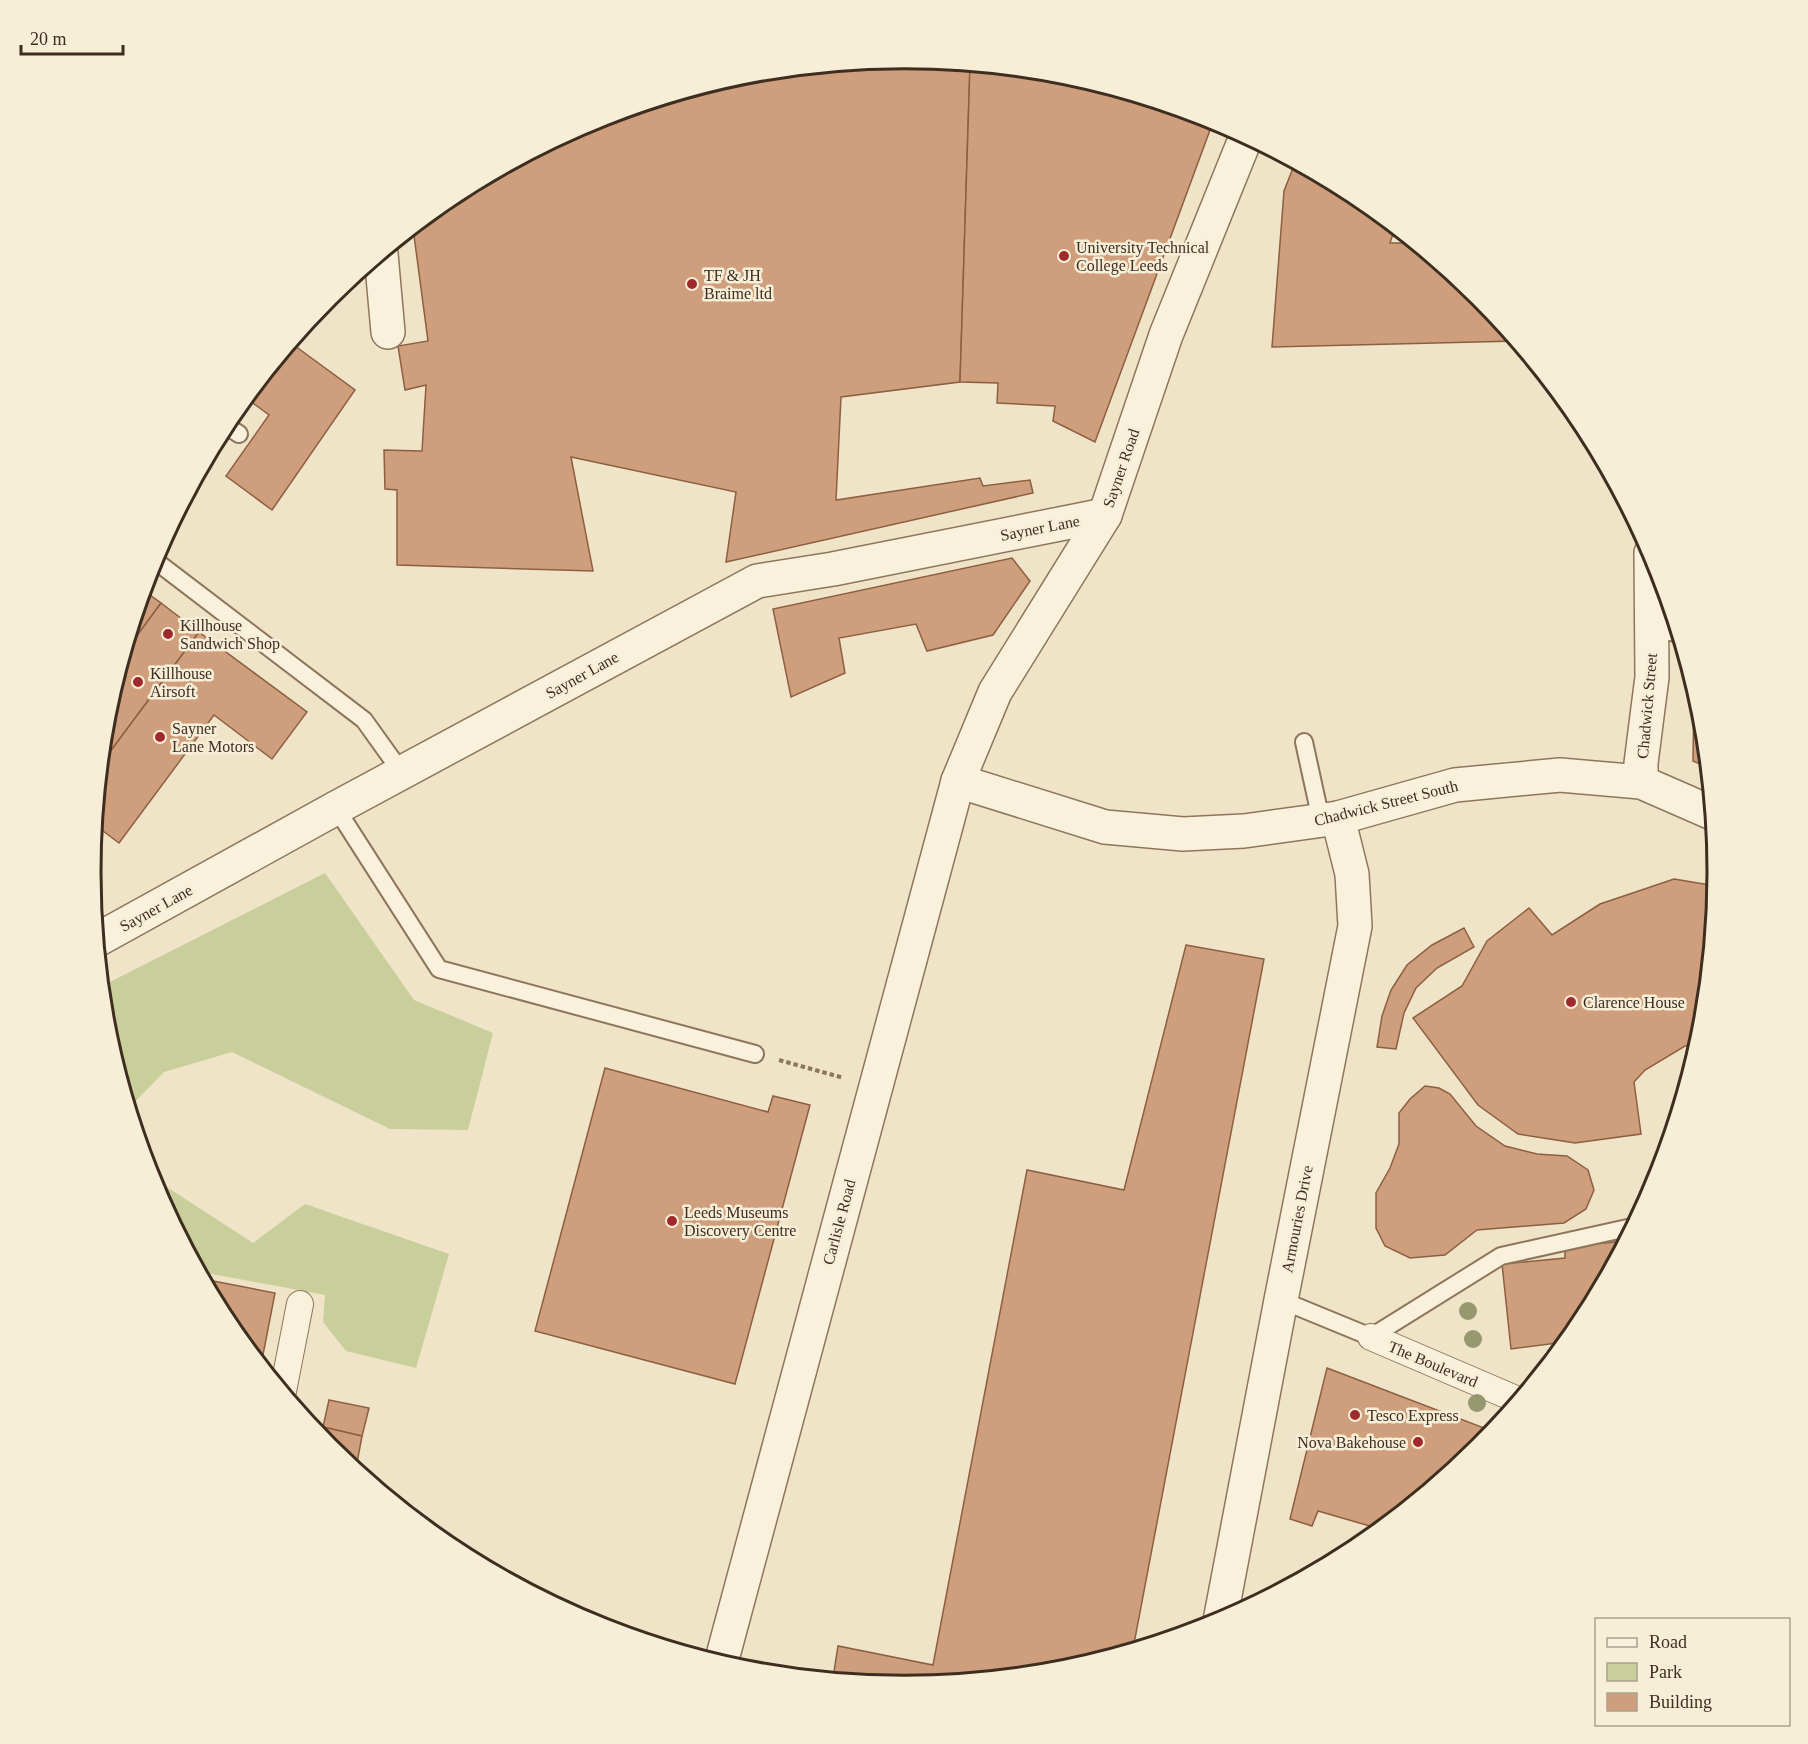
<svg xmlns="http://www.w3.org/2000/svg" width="1808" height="1744" font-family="Georgia,serif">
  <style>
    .green { fill: #c9cf9b }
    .building { fill: #cf9f7d; stroke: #8d5f41; stroke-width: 1.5 }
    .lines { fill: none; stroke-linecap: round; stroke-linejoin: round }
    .service-casing { stroke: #8d765c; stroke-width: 20 }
    .pedestrian-casing { stroke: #8d765c; stroke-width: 28 }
    .minor-casing { stroke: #8d765c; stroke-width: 36 }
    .path { stroke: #8d765c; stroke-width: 4; stroke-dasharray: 4.5 3; stroke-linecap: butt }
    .service { stroke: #faf1dc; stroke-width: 16 }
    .pedestrian { stroke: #faf1dc; stroke-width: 26 }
    .minor { stroke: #faf1dc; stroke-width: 33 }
    .tree { fill: #96986f }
    .poi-dot { fill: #9e2a2b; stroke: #f7eed8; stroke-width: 2 }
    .labels { text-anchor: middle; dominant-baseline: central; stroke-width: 5; stroke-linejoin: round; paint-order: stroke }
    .poi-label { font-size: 16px; fill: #3d2e20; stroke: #f7eed8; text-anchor: start }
    .street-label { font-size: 16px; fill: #3d2e20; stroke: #f7eed8 }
    .rim { fill: none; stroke: #3d2e20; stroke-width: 3 }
  </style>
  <rect width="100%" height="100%" fill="#f0e4c8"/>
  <g class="green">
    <polygon points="325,873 414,1000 493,1033 468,1130 390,1129 232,1052 164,1072 129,1108 106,1030 102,986"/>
    <polygon points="150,1176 253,1243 305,1204 449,1254 416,1368 346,1351 323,1322 325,1295 206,1273 203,1278"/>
  </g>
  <g class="building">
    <polygon points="904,59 970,65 960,382 841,397 836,500 980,478 983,486 1030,480 1033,493 726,562 736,492 571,457 593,571 397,565 397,490 385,489 384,450 422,451 426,385 405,390 398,346 428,341 413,228 452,195 593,120 746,74"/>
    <polygon points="970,65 1063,74 1173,108 1210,130 1095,442 1053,421 1055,406 997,403 998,383 960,382"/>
    <polygon points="1295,163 1356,196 1395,228 1390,243 1414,243 1479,297 1516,341 1272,347 1284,191"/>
    <polygon points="291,343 355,390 272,510 226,476 269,415 246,398"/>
    <polygon points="1012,558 1030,581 993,635 927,651 916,624 839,638 845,673 791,697 773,609"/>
    <polygon points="143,590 161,603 125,652"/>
    <polygon points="161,603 199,632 101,764 106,713 125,652"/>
    <polygon points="199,632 307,712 272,759 214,715 119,843 95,825 101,764"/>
    <polygon points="1694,688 1702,714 1707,767 1693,761"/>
    <polygon points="1674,879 1710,885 1716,890 1702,1031 1698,1045 1685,1046 1645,1070 1634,1082 1641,1134 1575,1143 1518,1134 1478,1105 1413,1018 1462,986 1487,941 1529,908 1552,935 1600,904"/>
    <polygon points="1464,928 1474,947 1437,968 1416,988 1404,1013 1396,1049 1377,1047 1382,1016 1391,990 1407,965 1432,945"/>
    <polygon points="1186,945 1264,959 1133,1649 1062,1670 904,1685 833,1678 838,1646 933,1665 1027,1170 1124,1190"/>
    <polygon points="605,1068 768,1112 773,1096 810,1105 735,1384 535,1331"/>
    <polygon points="1425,1086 1439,1088 1450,1094 1476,1126 1505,1146 1537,1154 1567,1156 1588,1170 1594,1190 1586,1209 1564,1223 1477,1230 1445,1255 1410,1258 1385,1246 1376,1228 1376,1193 1390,1168 1399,1144 1399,1113 1410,1099"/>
    <polygon points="1625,1241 1580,1324 1558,1351 1557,1343 1511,1349 1502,1264 1565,1258 1565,1247"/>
    <polygon points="208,1280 275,1293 261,1365 227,1324 207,1285"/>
    <polygon points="1327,1368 1492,1431 1479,1447 1380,1529 1318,1511 1312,1526 1290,1519"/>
    <polygon points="329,1400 369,1408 362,1436 323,1427"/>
    <polygon points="323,1427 362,1436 357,1463 345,1460 329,1447 321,1437"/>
  </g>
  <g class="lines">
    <defs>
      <g id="service">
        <polyline points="225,425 239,434"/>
        <polyline points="153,559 364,720 402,773"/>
        <polyline points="1652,630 1678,633"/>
        <polyline points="1304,742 1321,820"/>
        <polyline points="336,808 439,969 755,1054"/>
        <polyline points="1281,1300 1371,1337 1501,1256 1632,1227"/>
      </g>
      <g id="pedestrian">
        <polyline points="1371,1337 1518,1400"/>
        <polyline points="283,1391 300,1304"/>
      </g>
      <g id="minor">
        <polyline points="381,254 388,332"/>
        <polyline points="958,781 1105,827 1183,834 1244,831 1338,818 1455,785 1560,775 1641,782 1712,813"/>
        <polyline points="1641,782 1641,763 1652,677 1651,553"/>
        <polyline points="97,940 336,808 757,581 833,569 1105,515"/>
        <polyline points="1220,1621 1281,1300 1355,926 1352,874 1338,818"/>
        <polyline points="721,1663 958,781 995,692 1105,515 1166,335 1246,137"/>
      </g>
    </defs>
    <use href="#service" class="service-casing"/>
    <use href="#pedestrian" class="pedestrian-casing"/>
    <use href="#minor" class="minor-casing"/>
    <polyline class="path" points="779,1060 844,1078"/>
    <use href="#service" class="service"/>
    <use href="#pedestrian" class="pedestrian"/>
    <use href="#minor" class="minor"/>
  </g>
  <g class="tree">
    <circle cx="1468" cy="1311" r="9"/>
    <circle cx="1473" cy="1339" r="9"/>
    <circle cx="1477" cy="1403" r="9"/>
  </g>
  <g class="poi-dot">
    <circle cx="1064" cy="256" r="6"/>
    <circle cx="692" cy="284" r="6"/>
    <circle cx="168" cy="634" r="6"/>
    <circle cx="138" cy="682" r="6"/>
    <circle cx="160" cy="737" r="6"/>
    <circle cx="1571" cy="1002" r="6"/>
    <circle cx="672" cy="1221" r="6"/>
    <circle cx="1355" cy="1415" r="6"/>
    <circle cx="1418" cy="1442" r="6"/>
  </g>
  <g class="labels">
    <g class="poi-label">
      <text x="1076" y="247">University Technical<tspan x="1076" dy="18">College Leeds</tspan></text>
      <text x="704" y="275">TF &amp; JH<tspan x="704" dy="18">Braime ltd</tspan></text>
      <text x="180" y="625">Killhouse<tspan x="180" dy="18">Sandwich Shop</tspan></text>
      <text x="150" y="673">Killhouse<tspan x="150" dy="18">Airsoft</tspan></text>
      <text x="172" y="728">Sayner<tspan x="172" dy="18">Lane Motors</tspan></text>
      <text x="1583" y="1002">Clarence House</text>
      <text x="684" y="1212">Leeds Museums<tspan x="684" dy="18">Discovery Centre</tspan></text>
      <text x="1367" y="1415">Tesco Express</text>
      <text x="1406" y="1442" text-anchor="end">Nova Bakehouse</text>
    </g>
    <g class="street-label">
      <text transform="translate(1121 468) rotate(-71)">Sayner Road</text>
      <text transform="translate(1040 528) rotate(-11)">Sayner Lane</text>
      <text transform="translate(582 675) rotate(-29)">Sayner Lane</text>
      <text transform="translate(1647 706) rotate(-85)">Chadwick Street</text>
      <text transform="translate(1386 803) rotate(-14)">Chadwick Street South</text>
      <text transform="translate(156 908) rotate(-29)">Sayner Lane</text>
      <text transform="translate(1297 1219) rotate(-79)">Armouries Drive</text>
      <text transform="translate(839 1222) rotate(-75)">Carlisle Road</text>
      <text transform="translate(1433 1364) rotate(23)">The Boulevard</text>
    </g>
  </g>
  <path d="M0 0H1808V1744H0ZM101 872a803 803 0 1 1 1606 0a803 803 0 1 1-1606 0Z" fill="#f7eed8" fill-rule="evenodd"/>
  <path class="rim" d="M101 872a803 803 0 1 1 1606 0a803 803 0 1 1-1606 0Z"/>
  <rect x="1595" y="1618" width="195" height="108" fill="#f7eed8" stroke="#ada18e" stroke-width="1.5"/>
  <rect x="1607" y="1638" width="30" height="9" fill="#faf1dc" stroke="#ada18e" stroke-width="1.5"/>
  <text x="1649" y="1648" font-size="18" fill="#3d2e20">Road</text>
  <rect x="1607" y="1663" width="30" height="18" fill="#c9cf9b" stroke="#ada18e" stroke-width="1.5"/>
  <text x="1649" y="1678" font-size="18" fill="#3d2e20">Park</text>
  <rect x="1607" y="1693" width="30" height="18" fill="#cf9f7d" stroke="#ada18e" stroke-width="1.5"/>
  <text x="1649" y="1708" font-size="18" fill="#3d2e20">Building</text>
  <path d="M21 45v9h102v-9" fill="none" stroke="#3d2e20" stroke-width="3"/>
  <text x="30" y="45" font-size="18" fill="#3d2e20" stroke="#f7eed8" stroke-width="4.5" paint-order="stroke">20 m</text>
</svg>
